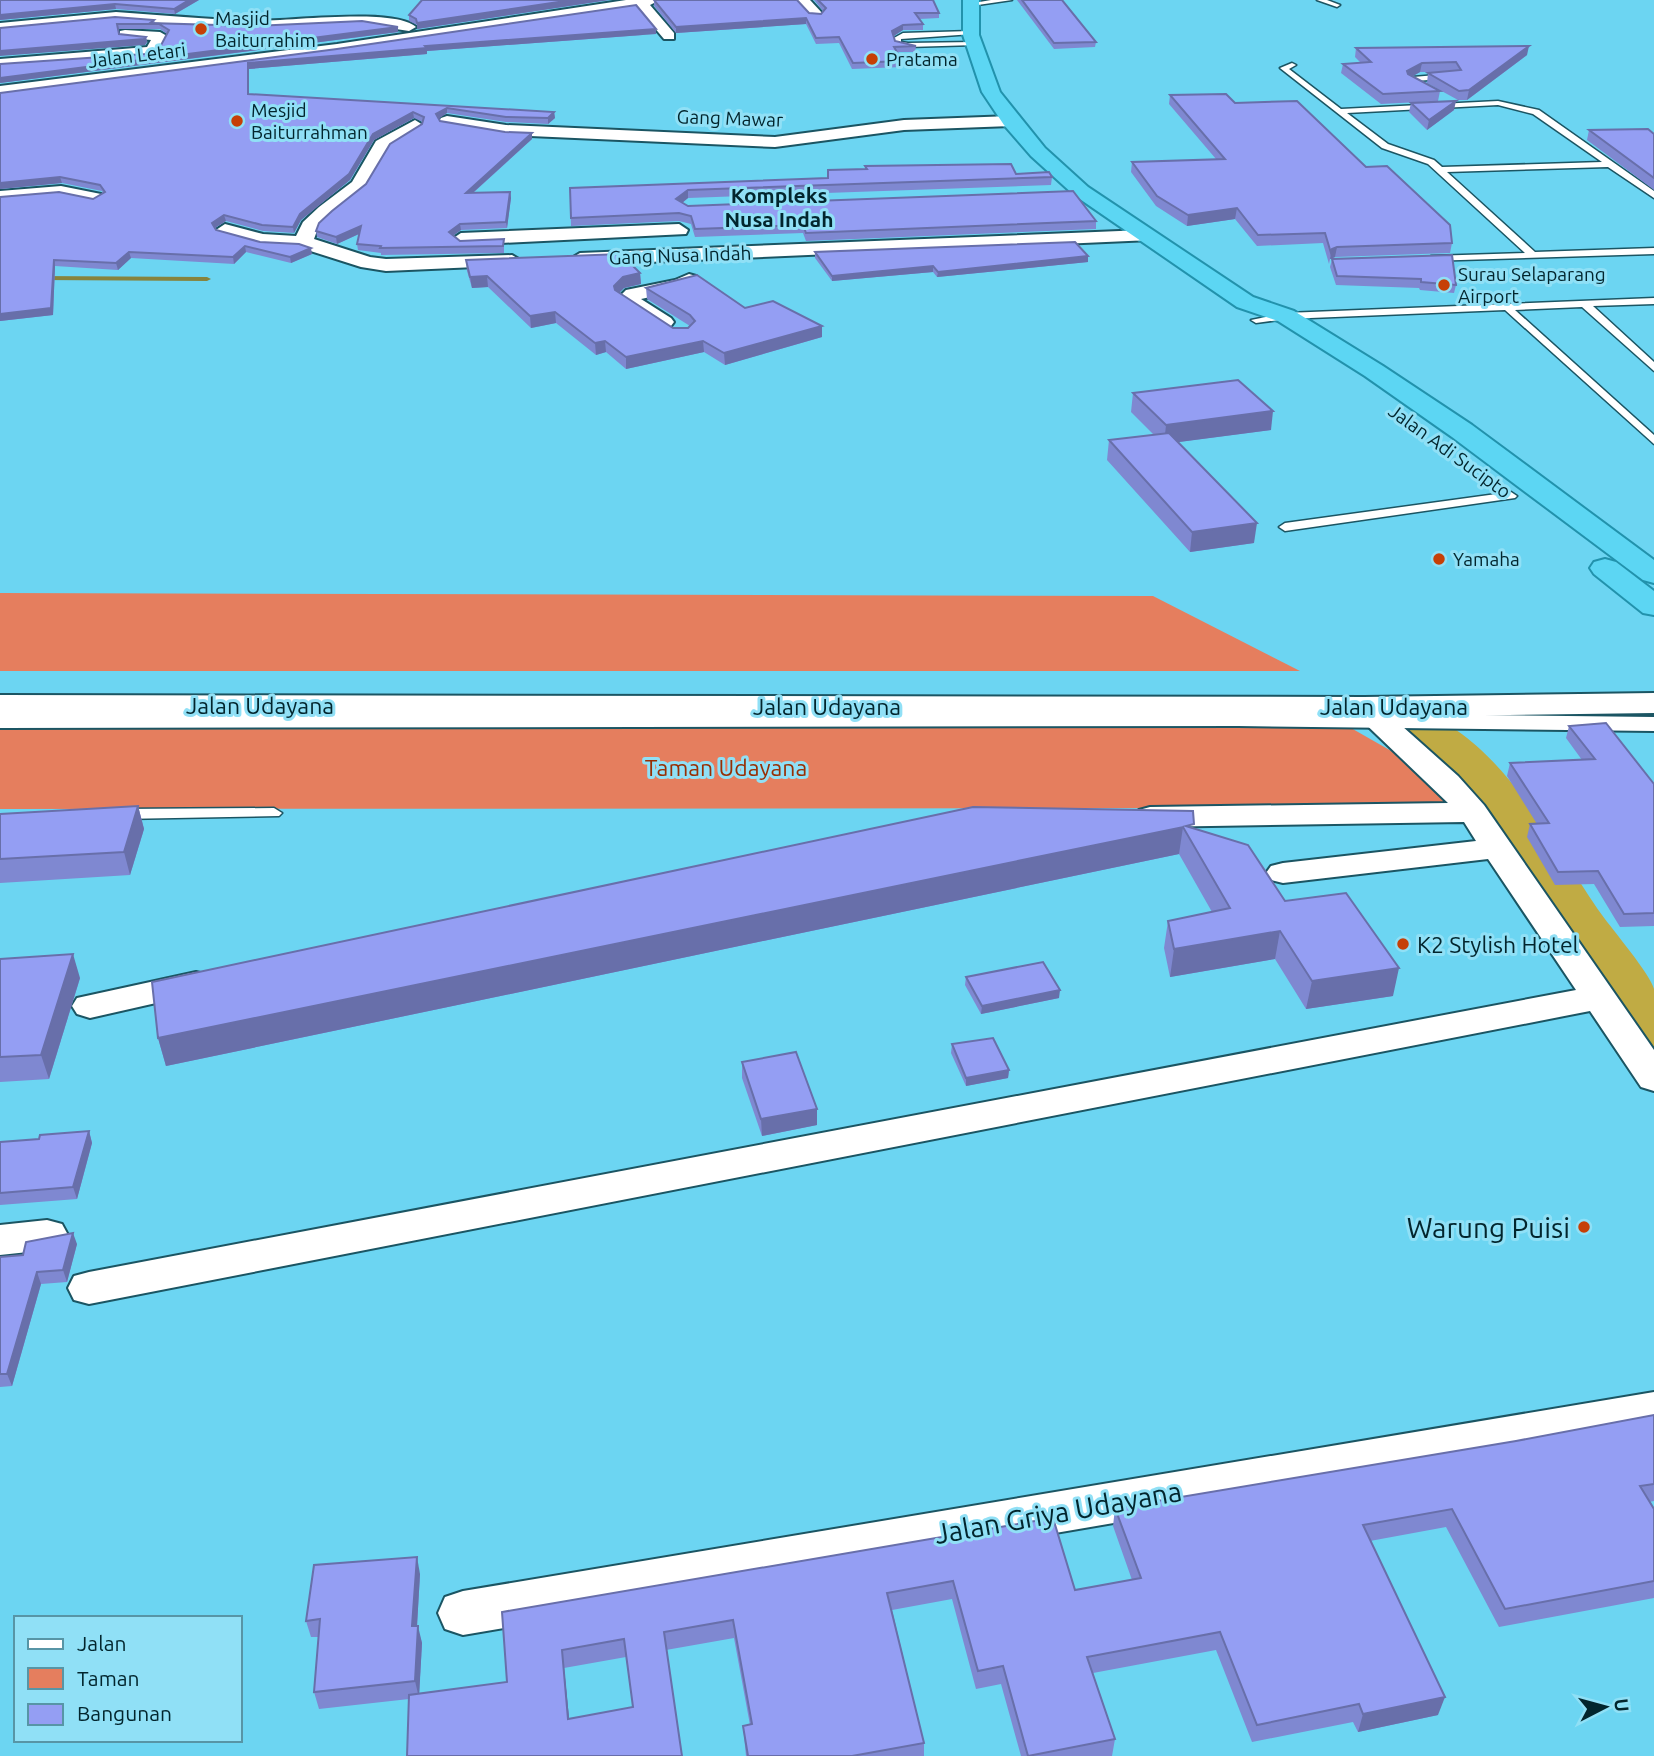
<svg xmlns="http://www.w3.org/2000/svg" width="1654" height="1756" font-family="Ubuntu,sans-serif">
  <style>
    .green { fill: #e57e5e }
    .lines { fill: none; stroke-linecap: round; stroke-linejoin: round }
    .stream { fill: #87833d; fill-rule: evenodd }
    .river { fill: #c0ab44; fill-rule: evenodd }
    .service-casing { stroke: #1b5563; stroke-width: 3 }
    .pedestrian-casing { stroke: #1b5563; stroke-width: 4 }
    .minor-casing { stroke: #1b5563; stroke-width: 4 }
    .secondary-casing { stroke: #1b5563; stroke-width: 4 }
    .trunk-casing { stroke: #2292ac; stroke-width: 4 }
    .service { fill: #fff; fill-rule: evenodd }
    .pedestrian { fill: #fff; fill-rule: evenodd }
    .minor { fill: #fff; fill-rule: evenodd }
    .secondary { fill: #fff; fill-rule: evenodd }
    .trunk { fill: #5cd6f3; fill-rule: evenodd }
    .wall { fill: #7f88d1; fill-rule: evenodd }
    .shaded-wall { fill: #686faa }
    .building { fill: #949ef3; stroke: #686faa; stroke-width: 2; fill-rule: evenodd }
    .poi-dot { fill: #c63f06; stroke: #90e0f6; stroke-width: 2.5 }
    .labels { text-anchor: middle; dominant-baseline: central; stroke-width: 6; stroke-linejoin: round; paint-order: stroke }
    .far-poi-label { font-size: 19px; fill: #02252d; stroke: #90e0f6; text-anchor: start }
    .far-street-label { font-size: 19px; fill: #02252d; stroke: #90e0f6 }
    .far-neighbourhood-label { font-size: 21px; font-weight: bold; fill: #02252d; stroke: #90e0f6 }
    .street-label { font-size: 23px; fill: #02252d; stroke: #90e0f6 }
    .park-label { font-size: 23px; fill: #982f04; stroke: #90e0f6 }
    .poi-label { font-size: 23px; fill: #02252d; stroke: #90e0f6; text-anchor: start }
    .near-poi-label { font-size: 28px; fill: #02252d; stroke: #90e0f6; text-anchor: end }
    .near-street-label { font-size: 28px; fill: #02252d; stroke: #90e0f6 }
  </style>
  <rect width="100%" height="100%" fill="#6cd5f2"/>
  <g class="green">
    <polygon points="0,593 1153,596 1300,671 0,671"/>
    <polygon points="1344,724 1393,752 1451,808 0,809 0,725"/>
  </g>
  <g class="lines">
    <polygon class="stream" points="36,276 207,277 211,279 207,281 39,280 35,278"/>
    <path class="river" d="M1415,711c83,21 141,139 187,204 10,14 49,60 52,74 0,22 0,62 0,85l-29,-8 -107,-164 -36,-64 -55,-65 -35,-28 -10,-14 10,-14z"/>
    <defs>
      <g id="service">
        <polygon points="991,0 1012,0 971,6 968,4"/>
        <polygon points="1317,0 1327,0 1340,5 1337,7"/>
        <polygon points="971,31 973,34 901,39 901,42 908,43 974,42 976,45 908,47 896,44 894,38 903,33"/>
        <path d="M1292,63l4,2 -7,4 52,40 157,-8 41,9 115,81v7l-46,-31 -161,5 88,80 119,-4v6l-226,7 -2,-2 5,-3 94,-3 -97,-89 -46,-16 -102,-80zM1498,105l35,9 69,48 -160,5 -8,-7 -46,-16 -41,-31z"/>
        <polygon points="1448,74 1451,78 1417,81 1427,88 1423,90 1408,81 1413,77"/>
        <polygon points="1654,298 1654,304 1593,306 1654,362 1654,371 1582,307 1515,310 1654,435 1654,444 1505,310 1286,319 1256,323 1251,320 1286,313"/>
        <polygon points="1511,492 1517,496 1515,498 1285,531 1279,527 1285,523"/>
        <polygon points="274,808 282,813 279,816 121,819 113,814 121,809"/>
      </g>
      <polygon id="pedestrian" points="1238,712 1654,717 1654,731 1238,726 0,728 0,714"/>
      <g id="minor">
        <polygon points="626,0 660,0 650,5 674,33 674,39 664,39 637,7 337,52 0,96 0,86 337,44"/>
        <polygon points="795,0 810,0 823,14 821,17 811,17"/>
        <path d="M116,12c45,3 90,7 135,9 33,1 143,-14 165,6l-7,4 -46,-7 -110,5 -137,-9 -116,11v-8z"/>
        <polygon points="125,30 160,32 167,36 158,53 145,57 0,67 0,59 147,47 151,40 120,37 120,31"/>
        <polygon points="447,116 506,125 775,137 904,120 1011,116 1019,121 1011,126 904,130 775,147 506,135 441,124 439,121 441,118"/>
        <polygon points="415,120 423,125 421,128 389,148 365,189 331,215 318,228 314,239 370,257 386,259 512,255 522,261 519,265 386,271 361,267 301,248 262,246 218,234 216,230 225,224 263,234 296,236 303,222 319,207 352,182 376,141"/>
        <polygon points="61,186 101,194 104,198 95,203 61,196 0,201 0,191"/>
        <polygon points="679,224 688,230 686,234 461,245 452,239 461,233"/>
        <polygon points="1144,230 1151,232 1153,236 1151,240 580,265 570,259 580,253"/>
        <polygon points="689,274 696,276 699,280 688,289 641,299 671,318 674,322 671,326 657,326 617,299 626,290 675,280"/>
        <polygon points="1364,698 1374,701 1458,776 1484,805 1654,1050 1654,1091 1641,1087 1590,1011 89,1304 74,1300 68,1288 74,1276 89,1272 1576,990 1488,859 1283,883 1271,880 1266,873 1271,866 1283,863 1476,841 1464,822 1150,827 1139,824 1134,817 1139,810 1150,807 1448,803 1354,713 1349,707 1354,701"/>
        <polygon points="196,972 209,975 214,983 209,991 90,1018 77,1014 72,1006 77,998"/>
        <polygon points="47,1220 62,1224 68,1235 62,1246 47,1250 0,1255 0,1225"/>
        <polygon points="1654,1392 1654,1430 463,1635 445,1629 438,1613 445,1597 463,1591"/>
      </g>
      <polygon id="secondary" points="1654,693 1654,713 1364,717 0,715 0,695 1364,697"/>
      <g id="trunk">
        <polygon points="963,0 979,0 979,35 1000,92 1045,148 1088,187 1253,297 1294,311 1383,366 1472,425 1654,560 1654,583 1643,580 1452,437 1365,376 1278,321 1237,307 1074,195 1031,156 1004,125 982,92 963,35"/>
        <polygon points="1605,559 1616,562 1654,591 1654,615 1643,613 1594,574 1590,568 1594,562"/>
      </g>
    </defs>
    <use href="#service" class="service-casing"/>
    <use href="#pedestrian" class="pedestrian-casing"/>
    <use href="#minor" class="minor-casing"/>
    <use href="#secondary" class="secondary-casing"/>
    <use href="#trunk" class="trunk-casing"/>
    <use href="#service" class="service"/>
    <use href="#pedestrian" class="pedestrian"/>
    <use href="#minor" class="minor"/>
    <use href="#secondary" class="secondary"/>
    <use href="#trunk" class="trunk"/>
  </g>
  <g class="wall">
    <polygon points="0,0 199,0 175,14 116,9 0,20"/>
    <polygon points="422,0 609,0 417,29 417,25 409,21 409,15"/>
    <polygon points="654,0 821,14 823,11 814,0 933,0 939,13 939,18 919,19 923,24 923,30 903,30 894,36 895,41 916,46 915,52 897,52 902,61 902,67 852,69 839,43 816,44 806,24 676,33 654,6"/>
    <polygon points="1017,0 1062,0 1096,42 1095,47 1054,49"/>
    <polygon points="154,20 155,23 398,32 0,83 0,64 145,54 159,49 167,34 160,29 118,29 119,34 146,37 147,42 145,45 0,28"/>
    <polygon points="656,34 427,51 427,54 249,69 249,94 554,112 555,118 548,124 506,122 447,113 439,118 440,121 505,132 532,133 532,139 473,193 510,192 511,198 507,228 461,230 453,235 460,241 504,239 504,253 381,255 381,253 358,250 357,244 359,234 337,244 317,237 316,231 366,184 422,124 423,122 414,118 374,140 350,180 301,220 294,233 263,231 226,221 215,228 216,230 260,242 312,254 291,263 246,252 234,264 131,258 118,270 55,266 53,315 0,321 0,197 93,199 103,194 102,191 62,183 0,189 0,93 337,49"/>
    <polygon points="1356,48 1527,55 1467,100 1458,100 1427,83 1428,73 1449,72 1420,72 1413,76 1440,91 1438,101 1381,104 1341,73 1343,64 1361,63 1355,57"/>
    <polygon points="1170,95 1235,103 1366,167 1452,243 1450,253 1335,257 1332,259 1456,285 1454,293 1420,290 1419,288 1336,285 1330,267 1332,259 1330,259 1329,264 1323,243 1257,246 1235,219 1187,226 1156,206 1131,172 1132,162 1216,159 1169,104"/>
    <polygon points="1411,103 1454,110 1427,130 1409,112"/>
    <polygon points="1589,130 1654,134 1654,190 1587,140"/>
    <polygon points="865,166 1016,174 1052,177 1051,185 688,198 682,203 688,206 1096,221 1096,229 806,241 803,233 695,237 691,224 679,221 571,226 570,188 828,178 865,169"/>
    <polygon points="815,252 1088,262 937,277 933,272 832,281 815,258"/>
    <polygon points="466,260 640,273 641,284 624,288 619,293 673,328 688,328 690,326 647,299 646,288 745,308 822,337 725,365 704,352 626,369 606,352 596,355 556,323 531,328 488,287 472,288 467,271"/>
    <polygon points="1133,393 1271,430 1178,442 1254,543 1190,552 1107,460 1109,440 1154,435 1131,412"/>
    <polygon points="1569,726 1654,784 1654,926 1620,927 1594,884 1555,885 1527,837 1530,824 1537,824 1507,776 1510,763 1582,760 1566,738"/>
    <polygon points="138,806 144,829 130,875 0,883 0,814"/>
    <polygon points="973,807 1193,828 1285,901 1393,996 1306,1009 1275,959 1170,977 1164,948 1168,921 1212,912 1179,854 166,1066 158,1038"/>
    <polygon points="0,959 80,978 49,1079 0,1082"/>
    <polygon points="966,977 1059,998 981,1014 965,985"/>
    <polygon points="952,1044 1009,1070 1008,1078 966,1086 951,1053"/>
    <polygon points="742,1062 817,1125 762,1136 742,1078"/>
    <polygon points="89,1131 92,1143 77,1199 0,1205 0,1142 39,1139"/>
    <polygon points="77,1244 67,1282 41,1284 12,1386 0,1387 0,1257 23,1255"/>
    <path d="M1654,1415v86l-5,1 5,7v89l-155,29 -53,-100 -76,14 68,174 -80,17 -5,-10 -101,20 -36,-92 -123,23 22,66 -3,17h-91l-20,-72 -25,5 -24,-90 -60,11 32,133v13h-178l-3,-30 7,-1 -16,-87 -68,12 16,106 -273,-57 -90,10 -5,-17 5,-55h-8l-5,-16 114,-47 -3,52 5,17 -3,51 88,-12 -5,-70 551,-94 22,72 57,-10 -19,-54 2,-18 401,-67zM626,1657l7,50 -64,12 -5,-51z"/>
  </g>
  <g class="shaded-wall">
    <polygon points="189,0 199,0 175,14 174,9"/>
    <polygon points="572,0 609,0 417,29 417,23"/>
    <polygon points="115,4 116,9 0,20 0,15"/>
    <polygon points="806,18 806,24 676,33 676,27"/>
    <polygon points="903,25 903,30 892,37 892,31"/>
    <polygon points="398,27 398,32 0,83 0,78"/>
    <polygon points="656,29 656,34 427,51 427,54 249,69 249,100 248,94 248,63 425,46"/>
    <polygon points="146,37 147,42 145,45 0,56 0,51"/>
    <polygon points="1529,46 1527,55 1467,100 1469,90"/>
    <polygon points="1422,63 1420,72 1406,80 1407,71"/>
    <polygon points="1456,101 1454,110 1427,130 1429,120"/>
    <polygon points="447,108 447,113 437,120 436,114"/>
    <polygon points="413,112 414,118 374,140 350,180 301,220 294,233 293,227 300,214 373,134"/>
    <polygon points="554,112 555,118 548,124 548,118"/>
    <polygon points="532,133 532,139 466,199 466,193"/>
    <polygon points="60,177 62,183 0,189 0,183"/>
    <polygon points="688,190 688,198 677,207 676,199"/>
    <polygon points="510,192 511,198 507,228 506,222"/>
    <polygon points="1237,208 1235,219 1187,226 1188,215"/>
    <polygon points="224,215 226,221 213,229 212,223"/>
    <polygon points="460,224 461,230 450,238 449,232"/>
    <polygon points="361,226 361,233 337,244 336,237"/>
    <polygon points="245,246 246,252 234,264 233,257"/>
    <polygon points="1337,247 1335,257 1330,259 1332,249"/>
    <polygon points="311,248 312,254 291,263 290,257"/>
    <polygon points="129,252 131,258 118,270 116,263"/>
    <polygon points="1088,256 1088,262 937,277 938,272"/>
    <polygon points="54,260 55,266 53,315 0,321 0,314"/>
    <polygon points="933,266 933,272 832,281 832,276"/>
    <polygon points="640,273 641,284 624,288 615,297 614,286 623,277"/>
    <polygon points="487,276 488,287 472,288 470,277"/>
    <polygon points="555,312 556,323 531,328 530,316"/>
    <polygon points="822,326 822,337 725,365 724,353"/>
    <polygon points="605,341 606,352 596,355 595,343"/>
    <polygon points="703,341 704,352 626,369 626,357"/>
    <polygon points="1273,411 1271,430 1164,444 1166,425"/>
    <polygon points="1257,523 1254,543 1190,552 1192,532"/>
    <polygon points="138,806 144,829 130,875 124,852"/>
    <polygon points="1183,827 1179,854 166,1066 158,1038"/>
    <polygon points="1280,931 1275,959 1170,977 1174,949"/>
    <polygon points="73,954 80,978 49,1079 41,1055"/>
    <polygon points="1399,968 1393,996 1306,1009 1312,981"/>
    <polygon points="1060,990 1059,998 981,1014 982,1006"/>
    <polygon points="1009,1070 1008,1078 966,1086 966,1078"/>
    <polygon points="817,1109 817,1125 762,1136 761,1119"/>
    <polygon points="89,1131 92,1143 77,1199 73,1187"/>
    <polygon points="73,1233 77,1244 67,1282 63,1270"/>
    <polygon points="37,1272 41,1284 12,1386 7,1374"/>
    <polygon points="417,1557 420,1574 416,1643 412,1626"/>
    <polygon points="418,1626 422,1643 419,1698 415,1681"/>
    <polygon points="562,1650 564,1668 571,1737 568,1719"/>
    <polygon points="1445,1697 1438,1715 1358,1732 1363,1714"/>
  </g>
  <g class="building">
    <polygon points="0,0 189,0 174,9 115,4 0,15"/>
    <polygon points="422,0 572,0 417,23 416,19 409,15"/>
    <polygon points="654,0 797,0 809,13 821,14 826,8 818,0 933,0 939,13 915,13 923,24 903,25 892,31 895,41 916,46 894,47 902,61 853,63 839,37 816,38 806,18 676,27"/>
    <polygon points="1022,0 1062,0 1096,42 1054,43"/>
    <polygon points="636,5 656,29 425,46 427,48 248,63 248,94 554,112 548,118 506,117 447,108 436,114 440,121 505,132 532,133 466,193 510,192 506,222 460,224 449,232 460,241 504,239 503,246 380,248 381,246 357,244 361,226 336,237 316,231 319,223 332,211 366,184 390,144 422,124 424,117 413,112 373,134 349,174 300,214 293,227 262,225 224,215 212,223 216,230 260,242 299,244 311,248 290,257 245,246 233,257 129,252 116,263 54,260 51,308 0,314 0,197 59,192 93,199 105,192 100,185 60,177 0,183 0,93 337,49"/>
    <polygon points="115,17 154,20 150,23 252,26 362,21 398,27 0,78 0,64 145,54 159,49 169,30 159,24 117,24 119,34 146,37 144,39 0,51 0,28"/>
    <polygon points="1529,46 1469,90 1459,91 1428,73 1461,70 1456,62 1422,63 1407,71 1408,74 1440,91 1383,94 1343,64 1371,62 1356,48"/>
    <polygon points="1226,94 1235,103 1297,101 1366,167 1387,166 1450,225 1452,243 1337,247 1332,249 1331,253 1325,233 1258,235 1237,208 1188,215 1157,196 1132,162 1225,159 1170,95"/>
    <polygon points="1456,101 1429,120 1411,103"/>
    <polygon points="1648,129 1654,134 1654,178 1589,130"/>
    <polygon points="1011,164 1016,174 1049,172 1052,177 688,190 676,199 688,206 1073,191 1096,221 806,233 803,225 695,229 691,216 679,213 571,218 570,188 828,178 828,170 867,169 865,166"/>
    <polygon points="1075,242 1088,256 938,272 933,266 832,276 815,252"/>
    <polygon points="621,254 640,273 623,277 614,286 615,290 673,328 688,328 695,321 690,315 646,288 697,275 745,308 773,301 822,326 724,353 703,341 626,357 605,341 595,343 555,312 530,316 487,276 470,277 466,260"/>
    <polygon points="1452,255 1456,285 1421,282 1421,279 1337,276 1332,259"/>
    <polygon points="1238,380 1273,411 1166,425 1133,393"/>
    <polygon points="1169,433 1257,523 1192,532 1109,440"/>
    <polygon points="1606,723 1654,784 1654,913 1624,914 1598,871 1558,872 1530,824 1549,823 1510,763 1595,759 1569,726"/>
    <polygon points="138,806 124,852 0,859 0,814"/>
    <polygon points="973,807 1193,811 1194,824 1186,826 1248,845 1285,901 1346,893 1399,968 1312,981 1280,931 1174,949 1168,921 1230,908 1183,827 158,1038 152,982"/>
    <polygon points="73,954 41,1055 0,1057 0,959"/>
    <polygon points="1043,962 1060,990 982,1006 966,977"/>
    <polygon points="993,1038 1009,1070 966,1078 952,1044"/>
    <polygon points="796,1052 817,1109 761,1119 742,1062"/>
    <polygon points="89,1131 73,1187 0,1193 0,1142 39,1139 40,1135"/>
    <polygon points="73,1233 63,1270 37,1272 7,1374 0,1374 0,1257 23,1255 26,1242"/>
    <path d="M1654,1415v69l-14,2 14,23v72l-149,28 -53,-100 -89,16 82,172 -82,17 -4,-10 -102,21 -37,-93 -133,25 28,82 -87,17 -25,-90 -25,5 -25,-90 -66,12 37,150 -72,13h-104l-5,-30 9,-2 -19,-104 -69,12 18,124h-275l2,-61 98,-13 -5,-70 551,-94 22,72 66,-12 -26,-70 401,-67zM624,1639l9,68 -65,12 -6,-69z"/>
    <polygon points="417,1557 412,1626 418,1626 415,1681 314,1692 320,1619 306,1621 314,1565"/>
  </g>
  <g class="poi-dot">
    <circle cx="201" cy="29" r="7"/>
    <circle cx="872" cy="59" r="7"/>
    <circle cx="237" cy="121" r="7"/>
    <circle cx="1444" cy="285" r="7"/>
    <circle cx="1439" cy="559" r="7"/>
    <circle cx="1403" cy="944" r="7"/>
    <circle cx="1584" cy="1227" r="7"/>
  </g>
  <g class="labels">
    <g class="far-poi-label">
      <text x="215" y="18">Masjid<tspan x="215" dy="22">Baiturrahim</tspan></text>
      <text x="886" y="59">Pratama</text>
      <text x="251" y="110">Mesjid<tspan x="251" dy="22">Baiturrahman</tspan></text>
      <text x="1458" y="274">Surau Selaparang<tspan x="1458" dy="22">Airport</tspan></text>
      <text x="1453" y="559">Yamaha</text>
    </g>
    <g class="far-street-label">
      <text transform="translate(137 55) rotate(-7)">Jalan Letari</text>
      <text transform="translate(730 118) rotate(2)">Gang Mawar</text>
      <text transform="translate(680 255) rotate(-2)">Gang Nusa Indah</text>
      <text transform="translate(1450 451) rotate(36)">Jalan Adi Sucipto</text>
    </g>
    <g class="far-neighbourhood-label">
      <text x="779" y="195">Kompleks<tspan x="779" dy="24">Nusa Indah</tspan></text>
    </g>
    <g class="street-label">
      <text x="260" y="705">Jalan Udayana</text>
      <text x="827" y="706">Jalan Udayana</text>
      <text x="1394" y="706">Jalan Udayana</text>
    </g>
    <g class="park-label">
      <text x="726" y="767">Taman Udayana</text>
    </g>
    <g class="poi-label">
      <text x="1417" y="944">K2 Stylish Hotel</text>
    </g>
    <g class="near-poi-label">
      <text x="1570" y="1227">Warung Puisi</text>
    </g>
    <g class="near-street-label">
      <text transform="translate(1058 1512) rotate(-10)">Jalan Griya Udayana</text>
    </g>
  </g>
  <rect x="14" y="1616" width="228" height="126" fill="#90e0f6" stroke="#5795a6" stroke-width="2"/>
  <rect x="28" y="1639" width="35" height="10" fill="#ffffff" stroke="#5795a6" stroke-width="2"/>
  <text x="77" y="1651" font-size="21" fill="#02252d">Jalan</text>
  <rect x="28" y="1668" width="35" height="21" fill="#e57e5e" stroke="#5795a6" stroke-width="2"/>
  <text x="77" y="1686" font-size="21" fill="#02252d">Taman</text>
  <rect x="28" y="1704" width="35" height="21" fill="#949ef3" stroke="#5795a6" stroke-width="2"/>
  <text x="77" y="1721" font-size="21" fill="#02252d">Bangunan</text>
  <g transform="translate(1605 1707) rotate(84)" stroke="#90e0f6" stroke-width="5" paint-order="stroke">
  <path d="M0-5L12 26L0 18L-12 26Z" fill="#02252d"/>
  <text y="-10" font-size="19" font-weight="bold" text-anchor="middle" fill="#02252d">U</text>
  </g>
</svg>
